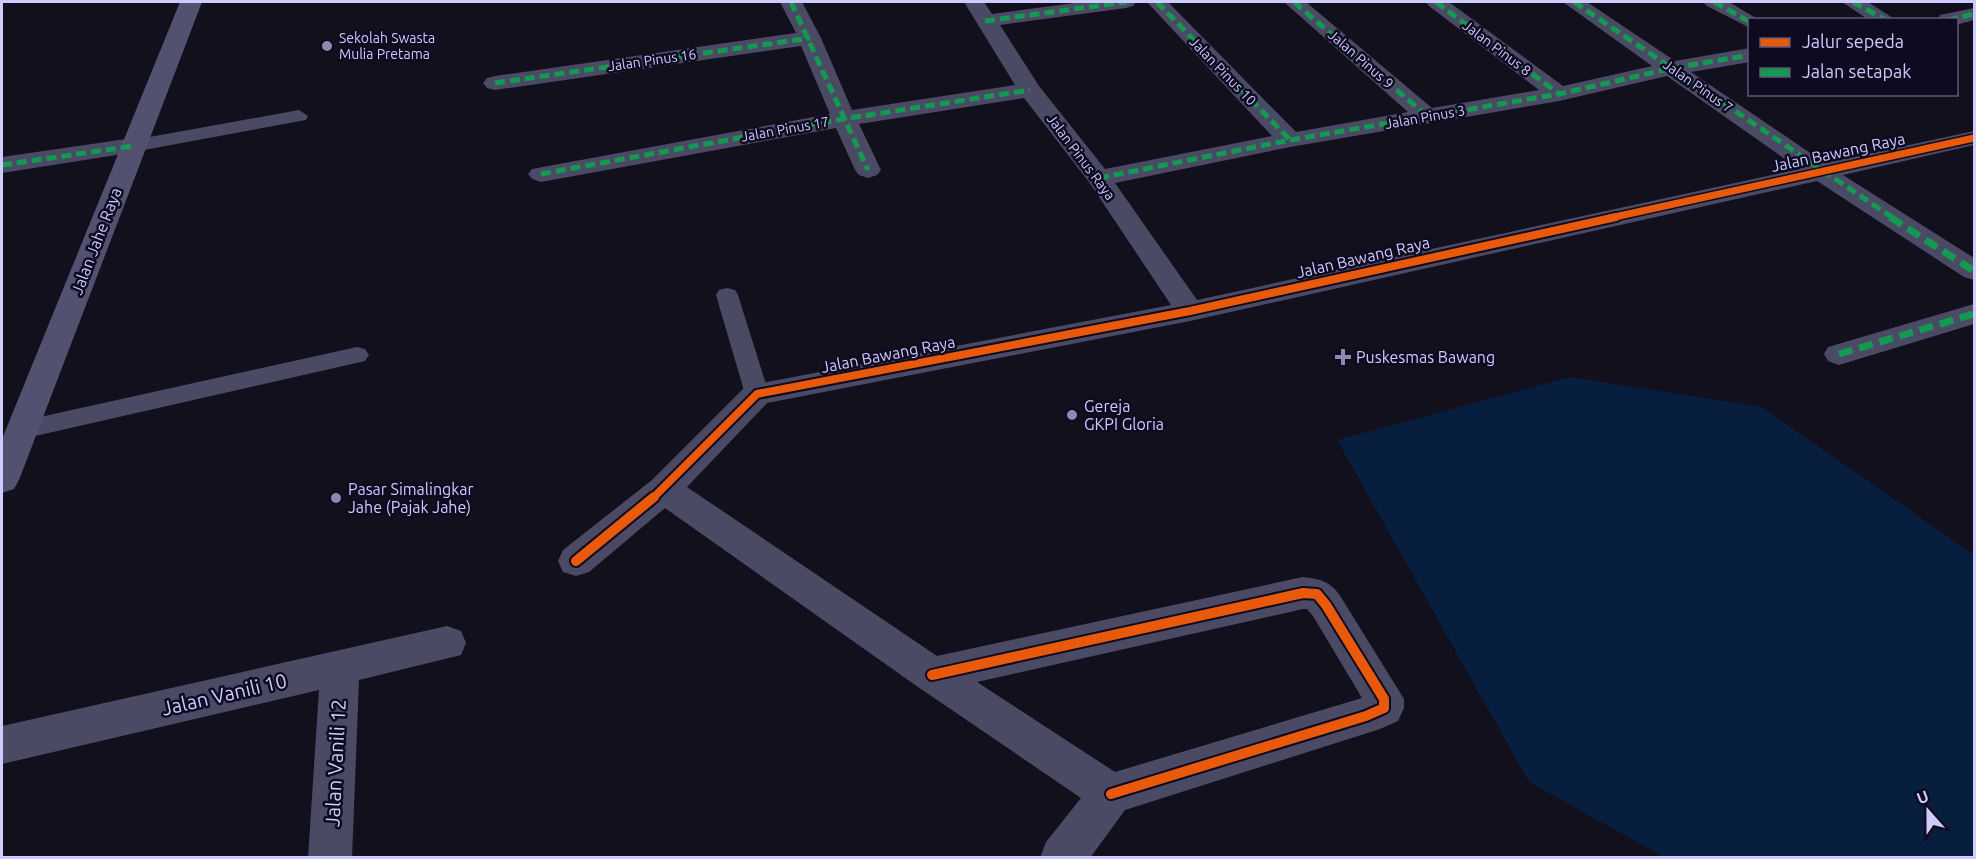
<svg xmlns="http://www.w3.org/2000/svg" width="1976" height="859" font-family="Ubuntu,sans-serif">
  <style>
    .water { fill: #081e3f }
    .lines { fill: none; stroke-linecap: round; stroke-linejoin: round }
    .lane { fill: #4b4a65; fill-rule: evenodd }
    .street { fill: #4b4a65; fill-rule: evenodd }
    .secondary { fill: #525170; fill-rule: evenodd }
    .quiet-far1 { stroke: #139951; stroke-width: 5; stroke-dasharray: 10 5; stroke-linecap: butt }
    .quiet { stroke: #139951; stroke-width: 7; stroke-dasharray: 14 7; stroke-linecap: butt }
    .cycleway-far2-casing { stroke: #0e0b21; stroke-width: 10 }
    .cycleway-far1-casing { stroke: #0e0b21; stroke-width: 12 }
    .cycleway-casing { stroke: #0e0b21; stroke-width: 14 }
    .cycleway-far2 { stroke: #e8590c; stroke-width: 7 }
    .cycleway-far1 { stroke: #e8590c; stroke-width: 8 }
    .cycleway { stroke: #e8590c; stroke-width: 10 }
    .poi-dot { fill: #8d8ab0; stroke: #0e0b21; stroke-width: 2 }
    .labels { text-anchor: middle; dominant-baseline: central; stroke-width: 5; stroke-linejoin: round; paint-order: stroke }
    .far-poi-label { font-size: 14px; fill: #cfcbff; stroke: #0e0b21; text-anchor: start }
    .far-street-label { font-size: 14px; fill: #cfcbff; stroke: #0e0b21 }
    .street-label { font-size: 16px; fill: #cfcbff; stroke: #0e0b21 }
    .poi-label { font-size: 16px; fill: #cfcbff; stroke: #0e0b21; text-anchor: start }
    .near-street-label { font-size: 20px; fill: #cfcbff; stroke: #0e0b21 }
  </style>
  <rect width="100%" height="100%" fill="#12101c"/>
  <polygon class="water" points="1570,377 1762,407 1974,555 1974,857 1664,857 1529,782 1337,440"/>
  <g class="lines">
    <g class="lane">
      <polygon points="299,110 308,116 306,120 133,152 123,146 133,140"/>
      <polygon points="727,288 735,290 738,295 769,394 766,400 757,403 748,400 745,394 716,295 719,290"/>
      <polygon points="357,347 365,349 369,355 365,361 22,439 13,437 9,430 13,423 22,421"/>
    </g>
    <g class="street">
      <path d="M780,2h22l19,36 31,72 163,-25 -51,-83h20l8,12 90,-12h54l-3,4 -7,2 -126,17 39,61 66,83 167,-33 -125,-134h21l128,130 112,-20 -124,-110h22l126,106 107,-18 -110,-84 -3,-4h23l114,84 89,-20 -89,-64h24l88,59 75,-13v14l-59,10 134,91 149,-32v14l-131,30 131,83v22l-10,-3 -147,-96 -627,140 -423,82 -80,84 250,169 366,-79c17,2 26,4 36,17l65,105v9l-6,13 -18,8 -255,81 -35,48h-50l6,-16 35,-44 -163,-111 -253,-179 -76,64 -13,4 -13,-4 -5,-11 5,-11 89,-70 94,-94 425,-81 -82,-123 -65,-84 -165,26 22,46 -4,5 -9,3 -9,-3 -4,-5 -19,-42 -295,54 -9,-3 -4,-5 4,-5 298,-55 -29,-68 -306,44 -8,-2 -4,-5 4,-5 8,-2 301,-43zM1667,76l132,93 -602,131 -82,-117 175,-36 269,-46zM1303,609h4l6,7 49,82 -247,74 -138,-90z"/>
      <polygon points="1703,2 1729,2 1759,20 1750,20 1750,28 1707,6"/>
      <polygon points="1842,2 1868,2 1896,20 1869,20"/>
      <polygon points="1974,8 1974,20 1956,25 1956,20 1938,20 1940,15"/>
      <polygon points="133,138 142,141 146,146 142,151 2,173 2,157"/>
      <polygon points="1974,304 1974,324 1839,365 1828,361 1824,354 1828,347"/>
      <polygon points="447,626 461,631 466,643 461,655 359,680 352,858 308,858 319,690 2,764 2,726"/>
    </g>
    <polygon class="secondary" points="180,2 202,2 19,480 14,489 2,493 2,439"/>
    <g class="quiet-far1">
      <polyline points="791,2 868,170"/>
      <polyline points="1157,2 1290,140"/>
      <polyline points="1294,2 1428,117"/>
      <polyline points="1436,2 1559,94"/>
      <polyline points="1574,2 1893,218"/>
      <polyline points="1714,2 1750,22"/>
      <polyline points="1853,2 1886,20"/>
      <polyline points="1948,20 1974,14"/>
      <polyline points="985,21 1126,2"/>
      <polyline points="495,83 810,38"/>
      <polyline points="2,165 133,146"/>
      <polyline points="541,174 843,119 1030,90"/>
      <polyline points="1099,178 1290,140 1559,94 1673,68 1750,55"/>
    </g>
    <g class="quiet">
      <polyline points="1890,217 1974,271"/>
      <polyline points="1839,354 1974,314"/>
    </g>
    <defs>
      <polyline id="cycleway-far2" points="1610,218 1974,138"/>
      <polyline id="cycleway-far1" points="652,499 757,394 1190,311 1616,217"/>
      <g id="cycleway">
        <polyline points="576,561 654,497"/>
        <polyline points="932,675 1303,593 1317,594 1326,605 1384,699 1384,708 1366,716 1111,794"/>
      </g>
    </defs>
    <use href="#cycleway-far2" class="cycleway-far2-casing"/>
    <use href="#cycleway-far1" class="cycleway-far1-casing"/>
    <use href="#cycleway" class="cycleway-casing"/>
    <use href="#cycleway-far2" class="cycleway-far2"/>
    <use href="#cycleway-far1" class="cycleway-far1"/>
    <use href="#cycleway" class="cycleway"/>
  </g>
  <g class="poi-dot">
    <circle cx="327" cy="46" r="6"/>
    <path d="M1340 348h6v6h6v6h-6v6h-6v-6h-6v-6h6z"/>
    <circle cx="1072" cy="415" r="6"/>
    <circle cx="336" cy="498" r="6"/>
  </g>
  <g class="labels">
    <g class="far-poi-label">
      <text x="339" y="38">Sekolah Swasta<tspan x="339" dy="16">Mulia Pretama</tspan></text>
    </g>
    <g class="far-street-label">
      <text transform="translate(1497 48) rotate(37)">Jalan Pinus 8</text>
      <text transform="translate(1361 59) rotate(41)">Jalan Pinus 9</text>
      <text transform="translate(652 60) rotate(-8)">Jalan Pinus 16</text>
      <text transform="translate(1223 71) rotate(46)">Jalan Pinus 10</text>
      <text transform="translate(1698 86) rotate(35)">Jalan Pinus 7</text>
      <text transform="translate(1425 117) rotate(-10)">Jalan Pinus 3</text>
      <text transform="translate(785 129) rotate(-10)">Jalan Pinus 17</text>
      <text transform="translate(1081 157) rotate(53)">Jalan Pinus Raya</text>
    </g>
    <g class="street-label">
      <text transform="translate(1838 152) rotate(-12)">Jalan Bawang Raya</text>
      <text transform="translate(96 241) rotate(-69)">Jalan Jahe Raya</text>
      <text transform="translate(1363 257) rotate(-13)">Jalan Bawang Raya</text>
      <text transform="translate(888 354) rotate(-11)">Jalan Bawang Raya</text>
    </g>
    <g class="poi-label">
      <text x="1356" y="357">Puskesmas Bawang</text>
      <text x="1084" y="406">Gereja<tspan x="1084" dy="18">GKPI Gloria</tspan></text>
      <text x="348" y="489">Pasar Simalingkar<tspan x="348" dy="18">Jahe (Pajak Jahe)</tspan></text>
    </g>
    <g class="near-street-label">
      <text transform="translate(224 694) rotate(-13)">Jalan Vanili 10</text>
      <text transform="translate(335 763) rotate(-87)">Jalan Vanili 12</text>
    </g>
  </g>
  <rect width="1976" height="859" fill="none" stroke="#cfcbff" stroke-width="6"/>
  <rect x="1748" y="18" width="210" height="78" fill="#0e0b21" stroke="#5b587a" stroke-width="1.5"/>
  <rect x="1760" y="38" width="30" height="9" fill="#e8590c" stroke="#5b587a" stroke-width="1.5"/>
  <text x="1802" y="48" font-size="18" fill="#cfcbff">Jalur sepeda</text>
  <rect x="1760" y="68" width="30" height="9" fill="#139951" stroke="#5b587a" stroke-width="1.5"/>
  <text x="1802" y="78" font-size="18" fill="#cfcbff">Jalan setapak</text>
  <g transform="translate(1928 811) rotate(339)" stroke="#0e0b21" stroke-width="4.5" paint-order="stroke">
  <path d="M0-4.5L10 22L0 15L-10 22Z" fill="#cfcbff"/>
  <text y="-9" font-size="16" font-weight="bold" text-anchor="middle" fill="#cfcbff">U</text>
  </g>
</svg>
